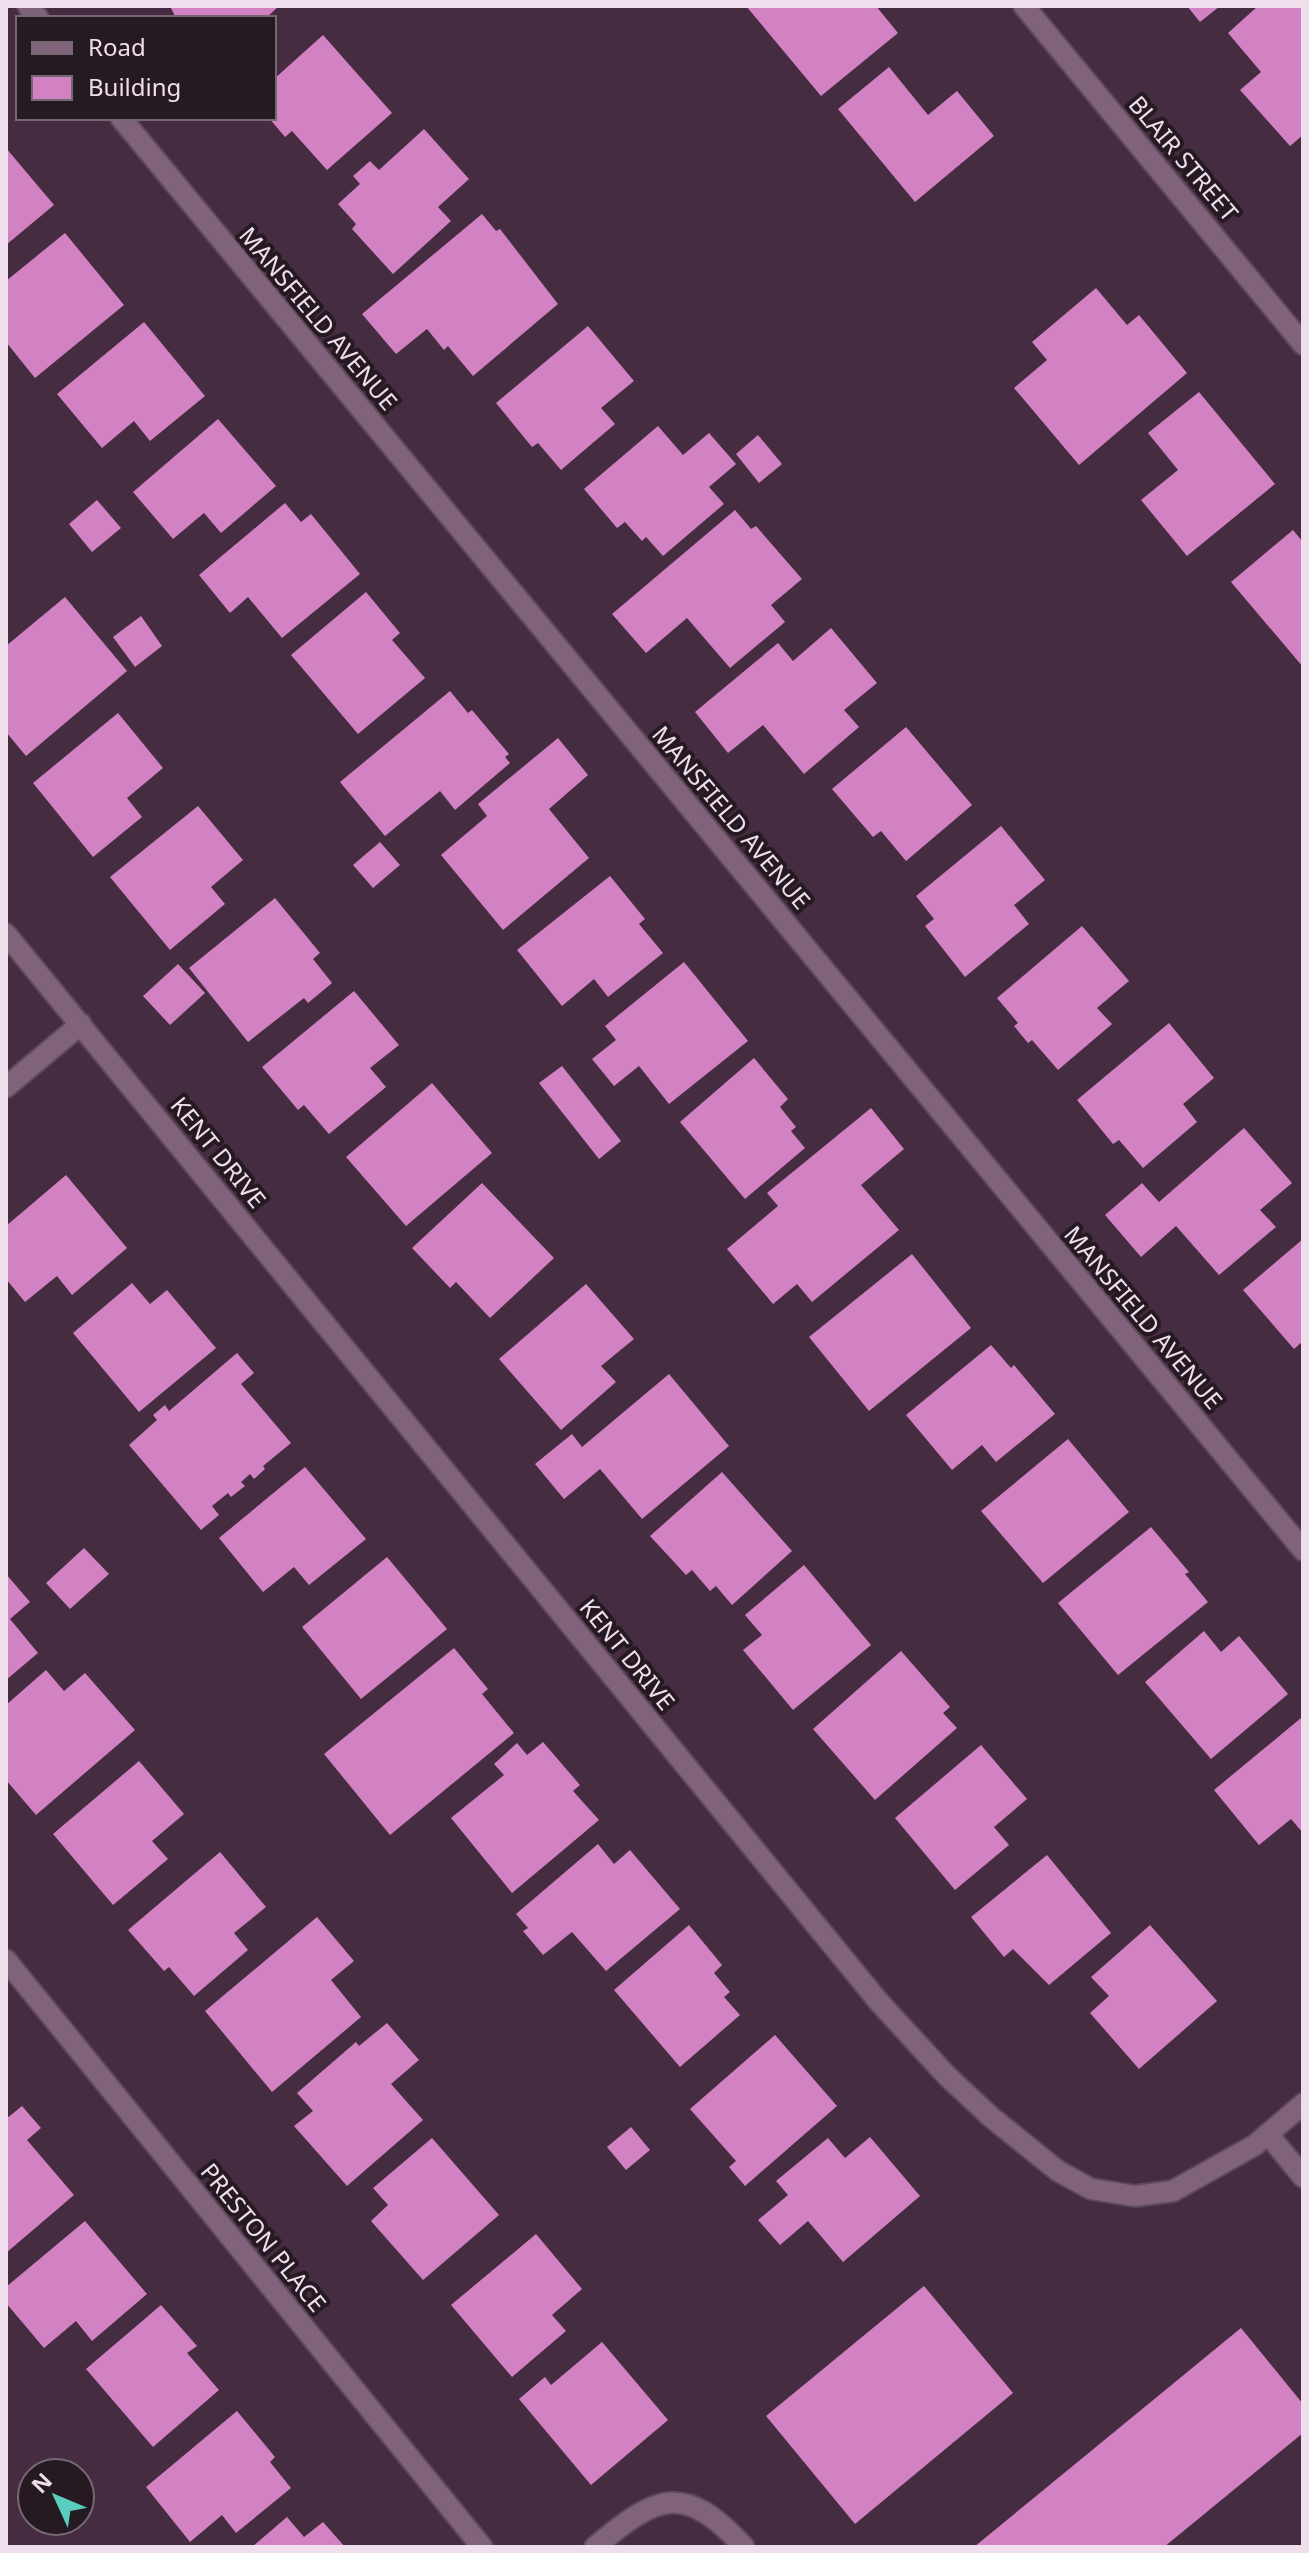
<svg xmlns="http://www.w3.org/2000/svg" width="1309" height="2553" font-family="'Noto Sans',sans-serif">
  <style>
    .building { fill: #d282c3 }
    .lines { fill: none; stroke-linecap: round; stroke-linejoin: round }
    .minor-casing { stroke: #5e495a; stroke-width: 24 }
    .minor { stroke: #80637a; stroke-width: 20 }
    .labels { text-anchor: middle; dominant-baseline: central; stroke-width: 8; stroke-linejoin: round; paint-order: stroke }
    .street-label { font-size: 24px; fill: #efdfec; stroke: #251922 }
  </style>
  <rect width="100%" height="100%" fill="#462c41"/>
  <g class="building">
    <polygon points="170,6 279,6 268,16 270,18 176,18"/>
    <polygon points="746,6 876,6 898,33 821,96"/>
    <polygon points="1187,6 1220,6 1200,22"/>
    <polygon points="1258,6 1300,6 1303,9 1303,135 1290,146 1240,90 1261,72 1228,33"/>
    <polygon points="323,35 392,113 327,170 292,131 285,137 269,118 274,118 274,79"/>
    <polygon points="889,67 928,115 957,91 994,136 915,202 838,109"/>
    <polygon points="424,129 469,179 438,207 451,221 393,274 352,229 356,224 338,204 360,184 353,176 370,161 379,170"/>
    <polygon points="6,148 54,205 6,245"/>
    <polygon points="482,214 496,231 500,229 558,304 473,376 448,346 444,350 427,329 396,354 362,314"/>
    <polygon points="65,233 124,305 35,378 6,342 6,281"/>
    <polygon points="1096,288 1127,325 1139,315 1187,373 1079,465 1014,388 1047,360 1032,342"/>
    <polygon points="144,322 205,396 150,441 134,421 102,448 57,394"/>
    <polygon points="588,326 634,381 601,408 615,424 561,470 538,443 532,447 496,403"/>
    <polygon points="1199,392 1275,484 1187,556 1141,500 1178,470 1148,433"/>
    <polygon points="218,419 276,486 221,533 204,513 173,539 133,492"/>
    <polygon points="658,426 683,455 709,433 736,464 709,487 724,504 663,556 646,537 642,541 625,522 617,528 584,489"/>
    <polygon points="758,435 782,464 759,483 736,454"/>
    <polygon points="97,500 121,528 92,552 69,524"/>
    <polygon points="285,503 301,522 311,514 360,574 282,638 248,597 230,613 199,575"/>
    <polygon points="735,510 751,529 756,526 802,579 771,605 785,622 730,668 687,618 646,653 612,614"/>
    <polygon points="1293,530 1303,542 1303,667 1231,582"/>
    <polygon points="366,592 400,633 392,640 425,678 358,734 291,655"/>
    <polygon points="65,597 127,671 26,756 6,732 6,646"/>
    <polygon points="141,616 162,646 135,667 113,637"/>
    <polygon points="831,628 877,683 844,710 859,727 804,774 763,725 728,753 695,712 778,643 793,661"/>
    <polygon points="450,691 468,713 472,710 509,754 505,757 510,763 455,810 440,791 385,836 340,782"/>
    <polygon points="118,713 163,768 127,798 142,817 93,857 33,783"/>
    <polygon points="906,727 972,805 906,861 881,831 873,837 832,789"/>
    <polygon points="558,738 588,775 549,809 589,858 503,930 441,855 487,816 478,804"/>
    <polygon points="198,806 243,860 211,887 225,904 170,950 110,877"/>
    <polygon points="1001,826 1045,880 1014,905 1029,924 965,977 925,926 934,919 916,896"/>
    <polygon points="380,842 400,865 373,888 353,865"/>
    <polygon points="610,876 645,919 639,924 663,953 608,997 594,979 562,1006 517,950"/>
    <polygon points="275,898 320,953 313,959 332,983 308,1003 304,998 248,1042 189,968"/>
    <polygon points="1082,926 1129,981 1097,1008 1112,1024 1058,1070 1032,1040 1028,1043 1014,1026 1018,1023 997,998"/>
    <polygon points="684,962 748,1041 669,1104 639,1066 614,1086 592,1059 616,1040 605,1026"/>
    <polygon points="178,964 205,993 170,1025 143,996"/>
    <polygon points="354,991 399,1045 370,1068 386,1087 329,1134 304,1105 298,1110 262,1067"/>
    <polygon points="1169,1023 1214,1078 1183,1104 1197,1122 1143,1168 1119,1140 1113,1144 1077,1100"/>
    <polygon points="754,1058 788,1099 780,1107 796,1127 791,1131 805,1148 745,1199 680,1122"/>
    <polygon points="562,1066 621,1141 599,1159 539,1083"/>
    <polygon points="432,1083 492,1153 406,1226 346,1157"/>
    <polygon points="871,1108 904,1149 861,1185 899,1230 812,1302 797,1284 773,1304 727,1249 778,1206 767,1193"/>
    <polygon points="1244,1128 1292,1183 1260,1210 1276,1227 1219,1275 1176,1226 1141,1257 1105,1215 1142,1183 1159,1202"/>
    <polygon points="66,1175 127,1248 72,1295 57,1276 25,1302 6,1279 6,1226"/>
    <polygon points="482,1183 554,1258 490,1318 456,1282 450,1288 412,1248"/>
    <polygon points="1303,1239 1303,1341 1294,1349 1243,1290"/>
    <polygon points="912,1254 971,1328 869,1411 809,1337"/>
    <polygon points="132,1283 150,1304 167,1290 216,1348 139,1412 73,1333"/>
    <polygon points="586,1284 634,1339 601,1366 616,1382 561,1430 499,1359"/>
    <polygon points="991,1345 1011,1368 1014,1365 1055,1414 996,1462 982,1445 952,1470 906,1415"/>
    <polygon points="237,1353 254,1373 241,1384 291,1443 263,1466 265,1469 254,1479 250,1474 241,1482 245,1486 231,1497 228,1493 212,1506 219,1515 201,1530 129,1445 157,1420 153,1415 165,1405 169,1411"/>
    <polygon points="669,1374 729,1446 642,1519 600,1469 564,1499 535,1464 572,1434 582,1447"/>
    <polygon points="1068,1439 1129,1512 1043,1583 981,1511"/>
    <polygon points="305,1467 366,1539 309,1585 294,1567 263,1592 219,1538"/>
    <polygon points="722,1472 792,1551 732,1605 716,1586 710,1591 692,1570 686,1575 650,1536"/>
    <polygon points="1151,1527 1189,1572 1185,1574 1208,1602 1118,1675 1058,1603"/>
    <polygon points="84,1548 109,1574 70,1609 46,1583"/>
    <polygon points="387,1557 447,1629 361,1699 302,1627"/>
    <polygon points="804,1565 871,1645 793,1710 743,1650 762,1635 745,1615"/>
    <polygon points="6,1574 30,1602 10,1619 38,1653 6,1680"/>
    <polygon points="1204,1631 1221,1652 1239,1636 1288,1694 1211,1759 1145,1682"/>
    <polygon points="454,1648 488,1689 482,1694 514,1733 390,1835 324,1754"/>
    <polygon points="901,1651 950,1707 943,1713 957,1728 875,1800 813,1729"/>
    <polygon points="46,1670 64,1691 85,1673 135,1730 36,1815 6,1780 6,1705"/>
    <polygon points="1301,1718 1303,1833 1291,1819 1259,1845 1214,1790"/>
    <polygon points="543,1742 580,1785 573,1791 599,1820 512,1893 451,1818 504,1775 494,1764 517,1743 527,1755"/>
    <polygon points="981,1745 1027,1799 994,1827 1009,1845 955,1890 895,1818"/>
    <polygon points="139,1761 184,1814 152,1841 168,1859 113,1905 53,1834"/>
    <polygon points="598,1844 614,1864 630,1850 680,1909 606,1971 572,1932 543,1955 523,1931 528,1928 516,1914"/>
    <polygon points="220,1852 266,1907 234,1933 248,1950 194,1996 169,1967 164,1971 128,1930"/>
    <polygon points="1047,1855 1111,1933 1049,1985 1013,1949 1004,1957 971,1917"/>
    <polygon points="317,1917 354,1961 331,1980 361,2017 272,2092 205,2011"/>
    <polygon points="689,1925 722,1965 714,1973 730,1992 724,1997 740,2015 680,2067 614,1990"/>
    <polygon points="1150,1925 1217,2001 1139,2069 1090,2013 1109,1996 1091,1977"/>
    <polygon points="387,2023 419,2060 391,2084 423,2120 347,2186 294,2126 313,2111 297,2093 356,2042 359,2046"/>
    <polygon points="775,2035 837,2106 745,2186 729,2167 736,2161 690,2109"/>
    <polygon points="22,2106 41,2128 27,2140 74,2195 6,2253 6,2119"/>
    <polygon points="631,2127 650,2150 626,2170 607,2147"/>
    <polygon points="870,2137 920,2196 843,2262 808,2221 780,2245 758,2220 788,2195 776,2181 828,2138 845,2158"/>
    <polygon points="432,2138 499,2215 423,2280 371,2221 388,2205 373,2188"/>
    <polygon points="85,2221 147,2294 92,2341 76,2321 44,2348 6,2303 6,2287"/>
    <polygon points="536,2234 582,2289 552,2315 566,2331 512,2377 451,2305"/>
    <polygon points="924,2286 1013,2393 855,2524 766,2416"/>
    <polygon points="161,2305 197,2346 187,2353 219,2390 153,2447 86,2369"/>
    <polygon points="1241,2328 1303,2404 1303,2433 1164,2547 974,2547"/>
    <polygon points="602,2342 668,2420 591,2485 519,2399 545,2377 551,2385"/>
    <polygon points="237,2411 275,2457 270,2462 291,2488 236,2533 222,2515 190,2542 146,2487"/>
    <polygon points="287,2517 304,2537 323,2522 345,2547 252,2547"/>
  </g>
  <g class="lines">
    <defs>
      <g id="minor">
        <polyline points="28,6 38,18"/>
        <polyline points="1024,6 1303,344"/>
        <polyline points="121,118 1303,1550"/>
        <polyline points="6,934 879,2002 947,2076 991,2117 1058,2171 1091,2189 1135,2196 1173,2191 1255,2145 1303,2104"/>
        <polyline points="6,1087 81,1024"/>
        <polyline points="6,1960 482,2547"/>
        <polyline points="1268,2134 1303,2177"/>
        <path d="M595,2547c63,-53 89,-65 149,0"/>
      </g>
    </defs>
    <use href="#minor" class="minor-casing"/>
    <use href="#minor" class="minor"/>
  </g>
  <g class="labels">
    <g class="street-label">
      <text transform="translate(1184 158) rotate(50)">BLAIR STREET</text>
      <text transform="translate(319 318) rotate(50)">MANSFIELD AVENUE</text>
      <text transform="translate(732 817) rotate(50)">MANSFIELD AVENUE</text>
      <text transform="translate(219 1152) rotate(51)">KENT DRIVE</text>
      <text transform="translate(1144 1317) rotate(50)">MANSFIELD AVENUE</text>
      <text transform="translate(628 1654) rotate(51)">KENT DRIVE</text>
      <text transform="translate(264 2237) rotate(51)">PRESTON PLACE</text>
    </g>
  </g>
  <rect width="1309" height="2553" fill="none" stroke="#efdfec" stroke-width="16"/>
  <rect x="16" y="16" width="260" height="104" fill="#251922" stroke="#766873" stroke-width="2"/>
  <rect x="32" y="42" width="40" height="12" fill="#80637a" stroke="#766873" stroke-width="2"/>
  <text x="88" y="56" font-size="24" fill="#efdfec">Road</text>
  <rect x="32" y="76" width="40" height="24" fill="#d282c3" stroke="#766873" stroke-width="2"/>
  <text x="88" y="96" font-size="24" fill="#efdfec">Building</text>
  <g transform="translate(56 2497) rotate(314)"><circle r="38" fill="#251922" stroke="#766873" stroke-width="2"/>
  <path d="M0-6L14 30L0 20L-14 30Z" fill="#59cebf"/>
  <text y="-12" font-size="22" font-weight="bold" text-anchor="middle" fill="#efdfec">N</text>
  </g>
</svg>
